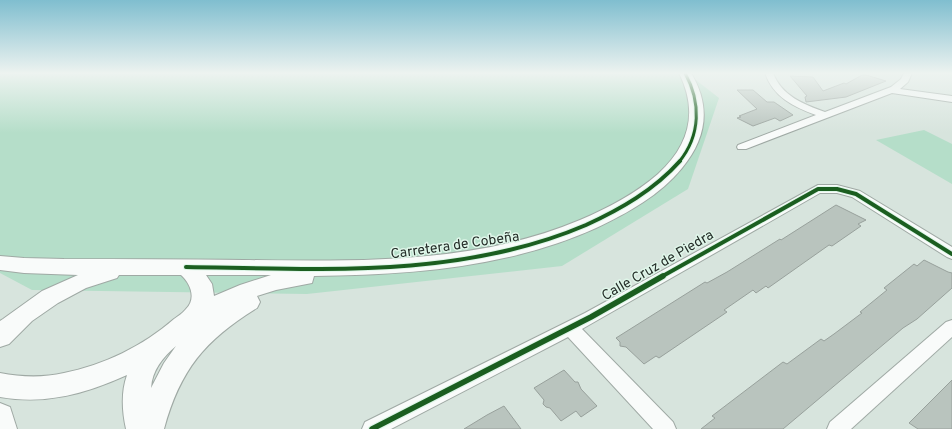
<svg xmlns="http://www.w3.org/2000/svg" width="952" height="429" font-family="Overpass,sans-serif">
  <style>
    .green { fill: #b5dec9 }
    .building { fill: #b9c4be; stroke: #98a19c }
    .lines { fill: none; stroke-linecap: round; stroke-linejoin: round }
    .street-casing { stroke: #9fa9a4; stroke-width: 2 }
    .secondary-casing { stroke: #9fa9a4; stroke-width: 2 }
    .street { fill: #f9fbfa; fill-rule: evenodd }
    .secondary { fill: #f9fbfa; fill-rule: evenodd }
    .cycleway-far2-casing { stroke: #dff6e9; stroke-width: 5 }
    .cycleway-far1-casing { stroke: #dff6e9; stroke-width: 6 }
    .cycleway-casing { stroke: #dff6e9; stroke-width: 8 }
    .cycleway-far2 { stroke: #1b5e20; stroke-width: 3 }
    .cycleway-far1 { stroke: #1b5e20; stroke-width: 4 }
    .cycleway { stroke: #1b5e20; stroke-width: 5.5 }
    .labels { text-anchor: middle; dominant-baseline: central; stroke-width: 3; stroke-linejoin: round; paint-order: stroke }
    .street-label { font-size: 14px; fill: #242d28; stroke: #dff6e9 }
  </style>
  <rect width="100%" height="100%" fill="#d7e4dd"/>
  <g class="green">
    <polygon points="0,73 687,73 719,98 688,189 562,266 307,294 32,290 0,273"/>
    <polygon points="924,130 952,144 952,184 876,140"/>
  </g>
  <g class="building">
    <polygon points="862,75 866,75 886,81 846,97 806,102 805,97 807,96 790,76 813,77 823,91 844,83 846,84"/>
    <polygon points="737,90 753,90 767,102 774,102 793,115 780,121 775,118 753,126 737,118 741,117 739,116 757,109"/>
    <polygon points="836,205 866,220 858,224 861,226 832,246 829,245 768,288 766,286 756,293 753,290 724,310 727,312 659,358 656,356 644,364 626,347 620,346 620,342 616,338 705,282 707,283 727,272 780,239 781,240"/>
    <polygon points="924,260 948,272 952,273 952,288 917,319 903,328 783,429 701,429 715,418 712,416 783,362 787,364 821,339 824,341 834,334 862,313 860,312 887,290 884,288 914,264 917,266"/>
    <polygon points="564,370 575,382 578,382 581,389 597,406 581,417 576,411 561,421 550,408 546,407 543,404 544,400 534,388"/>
    <polygon points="952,380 952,429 918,429 909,423"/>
    <polygon points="504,406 521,429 464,429 487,415"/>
  </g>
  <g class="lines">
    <defs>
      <g id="street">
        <path d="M765,73h8c9,23 30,31 52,39l66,-25 10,-8 3,-6h8l-4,9 -8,7 52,7v6l-60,-9 -146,56h-8l-1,-2 1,-2 78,-30c-22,-8 -43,-18 -51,-42z"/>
        <polygon points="818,185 837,185 860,191 952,247 952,259 947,257 852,197 837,193 820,193 582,329 673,422 676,429 653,429 568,337 391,429 362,429 365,422 585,313"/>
        <polygon points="952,320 952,337 851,429 827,429 830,422 946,322"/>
      </g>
      <g id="secondary">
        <path d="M679,73h12c20,33 16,65 -9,95 -22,27 -54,45 -86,60 -89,40 -185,47 -282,48l-2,7 -36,7 -19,6 3,6 -3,6c-52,32 -77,62 -93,121h-38c-4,-18 -5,-37 1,-54 -42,19 -81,30 -127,22v-24c21,4 42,5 64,0 40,-8 79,-27 110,-54 4,-3 9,-6 12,-10 11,-11 4,-26 -5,-34h-62l-2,3 -31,10 -28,15 -26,18 -23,23 -9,3v-26l3,-2 39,-28 36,-16 -54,-2 -24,-3v-14l24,2 40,1c60,0 119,0 179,1 113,1 230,5 337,-40 28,-12 55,-26 78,-46 32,-29 40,-63 21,-101zM206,275h65l-31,10 -26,11 -2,-12zM176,346l-12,17 -13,25c1,-18 12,-31 25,-42z"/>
        <polygon points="0,403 10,407 17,429 0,429"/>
      </g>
    </defs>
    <use href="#street" class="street-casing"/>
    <use href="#secondary" class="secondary-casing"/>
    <use href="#street" class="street"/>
    <use href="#secondary" class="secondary"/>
    <defs>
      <path id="cycleway-far2" d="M679,162c22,-27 22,-60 6,-89"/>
      <g id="cycleway-far1">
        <path d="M186,267c133,2 274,12 400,-42 35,-16 68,-35 94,-64"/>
        <polyline points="661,277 818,189 837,189 856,194 952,254"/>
      </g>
      <polyline id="cycleway" points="372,429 591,317 663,276"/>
    </defs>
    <use href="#cycleway-far2" class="cycleway-far2-casing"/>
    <use href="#cycleway-far1" class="cycleway-far1-casing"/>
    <use href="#cycleway" class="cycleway-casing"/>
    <use href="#cycleway-far2" class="cycleway-far2"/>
    <use href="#cycleway-far1" class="cycleway-far1"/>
    <use href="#cycleway" class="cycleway"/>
  </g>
  <linearGradient id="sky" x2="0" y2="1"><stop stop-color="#80becf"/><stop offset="0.55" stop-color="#edf3f0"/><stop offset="1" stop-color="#edf3f0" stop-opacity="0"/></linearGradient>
  <rect width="952" height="133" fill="url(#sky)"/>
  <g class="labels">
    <g class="street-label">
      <text transform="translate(455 246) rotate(-8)">Carretera de Cobeña</text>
      <text transform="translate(658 266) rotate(-30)">Calle Cruz de Piedra</text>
    </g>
  </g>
</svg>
